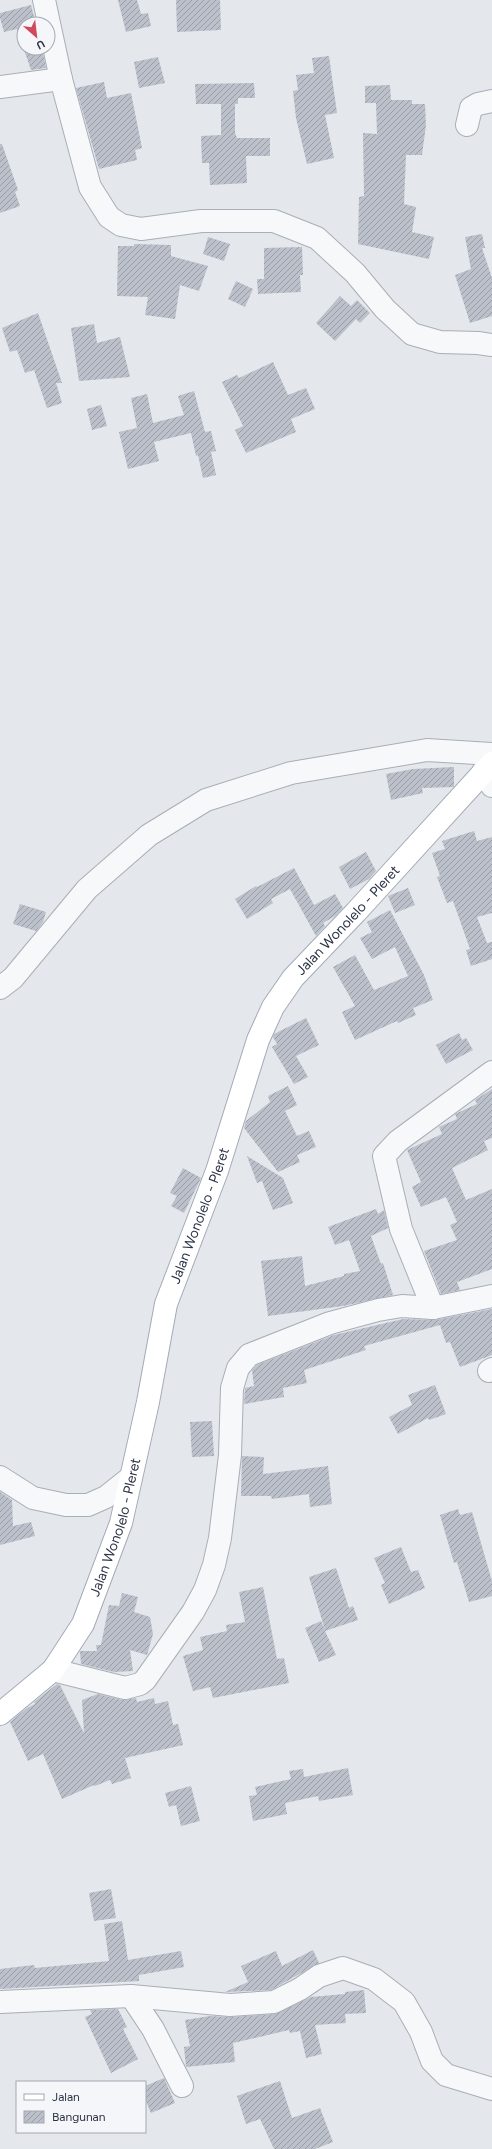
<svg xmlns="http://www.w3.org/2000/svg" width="492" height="2149" font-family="Figtree,sans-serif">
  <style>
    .building { fill: url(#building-hatch) }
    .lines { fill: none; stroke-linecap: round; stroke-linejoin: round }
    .minor-casing { stroke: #a9aeb7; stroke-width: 24 }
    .major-casing { stroke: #a3abb8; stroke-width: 24 }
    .minor { stroke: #f7f8fa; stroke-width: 22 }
    .major { stroke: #fff; stroke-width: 22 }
    .labels { text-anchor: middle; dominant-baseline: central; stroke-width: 4; stroke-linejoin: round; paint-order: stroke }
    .street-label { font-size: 14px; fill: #2b3445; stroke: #f4f6f9 }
  </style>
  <defs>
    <pattern id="building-hatch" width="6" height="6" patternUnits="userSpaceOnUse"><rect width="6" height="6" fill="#bbc0ca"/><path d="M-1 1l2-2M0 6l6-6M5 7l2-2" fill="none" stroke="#989da6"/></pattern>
  </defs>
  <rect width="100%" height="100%" fill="#e4e7ec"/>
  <g class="building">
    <polygon points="118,0 137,0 141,14 148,13 151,26 126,32"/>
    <polygon points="176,0 220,0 221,30 177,32"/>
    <polygon points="31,5 36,24 24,24 24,48 42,48 46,68 31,70 17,29 4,32 0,18 0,13"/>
    <polygon points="329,56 337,113 325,115 334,158 307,164 296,118 293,91 298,90 296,75 314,73 312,58"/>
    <polygon points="158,57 165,83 139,88 134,62"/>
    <polygon points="104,82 107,98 131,93 142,148 135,150 137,160 99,169 76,88"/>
    <polygon points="254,83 255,98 238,98 238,104 235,104 235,133 237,138 270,138 270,156 246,156 247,183 210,185 209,163 202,163 201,136 221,135 221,104 196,104 195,84"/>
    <polygon points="390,85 391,100 412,100 412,104 425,104 426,125 422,155 406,155 404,204 416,207 412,232 434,237 429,259 358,244 359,197 364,196 363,133 377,134 376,103 365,103 365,86"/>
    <polygon points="0,144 2,144 18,190 15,192 20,206 0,213"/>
    <polygon points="482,234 485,248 482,248 492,278 492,316 470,323 455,275 471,269 465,237"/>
    <polygon points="208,237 230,244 224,261 203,254"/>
    <polygon points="134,244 171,245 171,256 208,266 199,291 180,285 175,319 145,315 148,297 117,296 118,246 134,246"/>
    <polygon points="302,247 303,275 300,275 301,292 258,294 257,279 264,279 264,248"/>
    <polygon points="236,281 253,289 245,307 228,299"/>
    <polygon points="340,296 351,306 357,300 370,313 360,323 356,319 335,341 316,323"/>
    <polygon points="38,313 62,383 56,383 62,403 47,408 34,370 25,373 17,350 10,352 2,328"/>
    <polygon points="94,324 97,343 120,337 130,377 79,381 71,328"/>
    <polygon points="273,362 288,395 306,388 315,409 291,419 296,432 246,453 235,430 243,426 222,382 237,375 239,378"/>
    <polygon points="194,391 205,432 211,431 216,451 211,452 216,475 203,478 198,455 196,456 191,433 154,442 159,461 128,469 119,432 137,428 131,398 147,394 153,423 184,415 178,396"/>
    <polygon points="101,405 107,426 92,430 87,409"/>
    <polygon points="454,767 454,787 422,788 423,793 391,800 386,774 413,769"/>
    <polygon points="474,831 477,841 492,837 492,913 477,917 487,943 492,942 492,959 471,966 466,950 470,949 453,901 447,903 437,877 440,876 432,853 445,849 442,841"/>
    <polygon points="366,852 376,871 369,879 350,889 339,867"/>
    <polygon points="294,868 314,905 335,894 343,908 335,916 323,923 325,926 316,936 290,889 271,899 273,903 247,919 235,899 256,886 257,887"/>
    <polygon points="408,888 415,905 395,913 388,896"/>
    <polygon points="20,904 46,912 43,922 36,931 13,924"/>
    <polygon points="390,910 424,975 433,1000 413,1008 416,1015 398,1023 397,1021 355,1040 342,1012 355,1006 333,967 355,955 374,990 408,976 395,947 372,959 360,938 372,932 367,922"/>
    <polygon points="306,1018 319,1045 296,1056 308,1077 294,1084 272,1047 277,1044 273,1037 274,1034"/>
    <polygon points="459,1033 462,1040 466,1038 473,1050 446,1064 436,1045"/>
    <polygon points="288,1086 297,1105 285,1111 297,1136 309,1131 316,1147 297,1155 300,1162 278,1172 244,1128 246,1121 270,1102 268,1096"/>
    <polygon points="492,1089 492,1138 484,1141 488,1150 452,1168 466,1200 492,1189 492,1269 457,1282 460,1290 441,1294 424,1251 457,1240 450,1225 457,1222 446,1197 421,1207 412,1187 421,1182 407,1150 442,1134 439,1127 457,1119 455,1114 477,1104 475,1100"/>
    <polygon points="247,1156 283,1178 293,1203 273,1210 262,1181 257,1183"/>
    <polygon points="183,1168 201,1178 184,1213 171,1206 177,1196 170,1193"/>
    <polygon points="376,1209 378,1214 384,1210 388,1228 371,1236 381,1264 383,1263 393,1295 343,1306 268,1316 261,1261 302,1256 305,1286 344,1276 344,1274 360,1271 349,1240 335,1245 328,1227"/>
    <polygon points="492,1309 492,1355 460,1367 450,1342 446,1343 440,1325 364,1346 366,1350 304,1370 307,1383 283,1388 284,1397 244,1404 245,1388 254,1386 252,1370 257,1365 334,1335 403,1319 435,1320"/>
    <polygon points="435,1385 446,1414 429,1420 428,1418 398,1434 389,1417 412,1405 408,1395"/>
    <polygon points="212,1421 214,1456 192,1457 190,1422"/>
    <polygon points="242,1456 264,1457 263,1474 328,1466 332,1504 310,1507 309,1494 272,1499 271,1496 241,1496"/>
    <polygon points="0,1492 12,1500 13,1526 31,1522 35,1536 0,1545"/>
    <polygon points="458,1509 460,1515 472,1512 492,1581 492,1596 469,1602 457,1562 454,1563 440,1515"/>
    <polygon points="401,1547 411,1572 418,1570 425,1588 389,1604 381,1585 385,1583 374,1558"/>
    <polygon points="336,1568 349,1608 353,1606 358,1620 325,1631 336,1655 319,1662 305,1628 321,1621 325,1630 309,1577"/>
    <polygon points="263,1587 277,1659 284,1658 289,1683 213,1698 210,1687 193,1691 183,1656 203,1650 200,1637 227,1631 226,1625 245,1622 239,1592"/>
    <polygon points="122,1593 138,1597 134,1612 150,1617 153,1634 147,1655 130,1650 133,1671 114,1672 81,1664 80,1651 97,1651 96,1645 101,1645 109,1605 119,1606"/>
    <polygon points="57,1684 60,1685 84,1733 82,1700 98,1694 122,1700 136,1698 137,1702 154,1698 155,1704 168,1701 173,1725 178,1724 183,1745 125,1758 131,1778 112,1784 110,1780 95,1786 94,1785 62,1799 43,1754 28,1761 10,1722 27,1708 35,1704 34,1702"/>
    <polygon points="348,1768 353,1795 319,1801 318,1796 285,1803 287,1814 253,1821 249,1796 257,1795 255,1787 291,1779 289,1771 303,1769 304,1777"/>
    <polygon points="191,1786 200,1821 181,1826 176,1805 169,1807 165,1793"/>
    <polygon points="111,1889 116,1918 94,1921 89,1893"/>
    <polygon points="122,1921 128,1960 181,1951 184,1967 139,1975 139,1981 0,1989 0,1969 34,1965 35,1968 109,1961 104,1924"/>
    <polygon points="313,1950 319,1963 271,1990 225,1992 248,1982 241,1966 276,1951 282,1966"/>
    <polygon points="364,1990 366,2013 345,2014 346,2023 315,2025 322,2054 306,2058 300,2031 290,2033 289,2030 233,2043 235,2062 186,2067 184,2047 190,2046 185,2020 210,2016 231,2017 275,2014 311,1997 345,1994 345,1992"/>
    <polygon points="118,2009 127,2027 123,2029 138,2059 111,2073 85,2017 92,2014 90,2010"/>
    <polygon points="164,2078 175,2103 151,2113 145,2099 145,2086"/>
    <polygon points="280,2081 292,2118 320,2108 333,2142 315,2149 274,2149 260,2119 246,2124 237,2096"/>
  </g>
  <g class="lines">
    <defs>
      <g id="minor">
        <polyline points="44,0 61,79 90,187 109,217 121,225 141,229 201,221 274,221 317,238 355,273 385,309 412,334 440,342 478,343 492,345"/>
        <polyline points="0,87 61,79"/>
        <polyline points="467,125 471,108 478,104 492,101"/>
        <polyline points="483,772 492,786"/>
        <polyline points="0,988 13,978 87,889 149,835 206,800 291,773 427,750 492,754"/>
        <polyline points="433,1308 401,1229 384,1156 398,1141 492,1072"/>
        <polyline points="489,1371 492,1369"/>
        <polyline points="0,1477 33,1498 66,1505 88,1505 106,1497 131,1477"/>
        <polyline points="53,1670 125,1688 140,1684 145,1680 193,1612 205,1590 214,1565 220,1538 230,1455 232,1388 238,1368 249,1355 330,1323 378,1310 402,1306 433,1308 492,1296"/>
        <polyline points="131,1996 153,2029 182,2086"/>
        <polyline points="0,2002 131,1996 230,2005 274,2002 300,1989 319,1976 343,1968 374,1979 404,2002 421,2032 432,2061 446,2075 492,2089"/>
      </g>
      <g id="major">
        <path id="s1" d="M0,1714l53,-44 30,-46 38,-101 27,-121 18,-98 51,-133 41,-131 15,-33 20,-29 63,-66 136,-149"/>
      </g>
    </defs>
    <use href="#minor" class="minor-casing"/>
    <use href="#major" class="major-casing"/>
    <use href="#minor" class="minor"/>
    <use href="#major" class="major"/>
  </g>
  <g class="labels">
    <g class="street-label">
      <text stroke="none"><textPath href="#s1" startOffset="886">Jalan Wonolelo - Pleret</textPath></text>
      <text stroke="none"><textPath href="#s1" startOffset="550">Jalan Wonolelo - Pleret</textPath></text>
      <text stroke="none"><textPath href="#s1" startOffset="226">Jalan Wonolelo - Pleret</textPath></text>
    </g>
  </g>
  <rect x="16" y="2081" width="130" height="52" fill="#f4f6f9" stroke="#a4a8b1"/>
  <rect x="24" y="2094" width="20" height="6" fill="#ffffff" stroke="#a4a8b1"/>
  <text x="52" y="2101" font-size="12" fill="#2b3445">Jalan</text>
  <rect x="24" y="2111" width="20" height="12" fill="url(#building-hatch)" stroke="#a4a8b1"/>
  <text x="52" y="2121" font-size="12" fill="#2b3445">Bangunan</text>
  <g transform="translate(36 36) rotate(152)"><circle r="19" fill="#f4f6f9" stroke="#a4a8b1"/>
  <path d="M0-3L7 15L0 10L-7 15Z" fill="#d1495b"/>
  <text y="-6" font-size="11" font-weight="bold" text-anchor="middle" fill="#2b3445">U</text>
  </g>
</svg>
